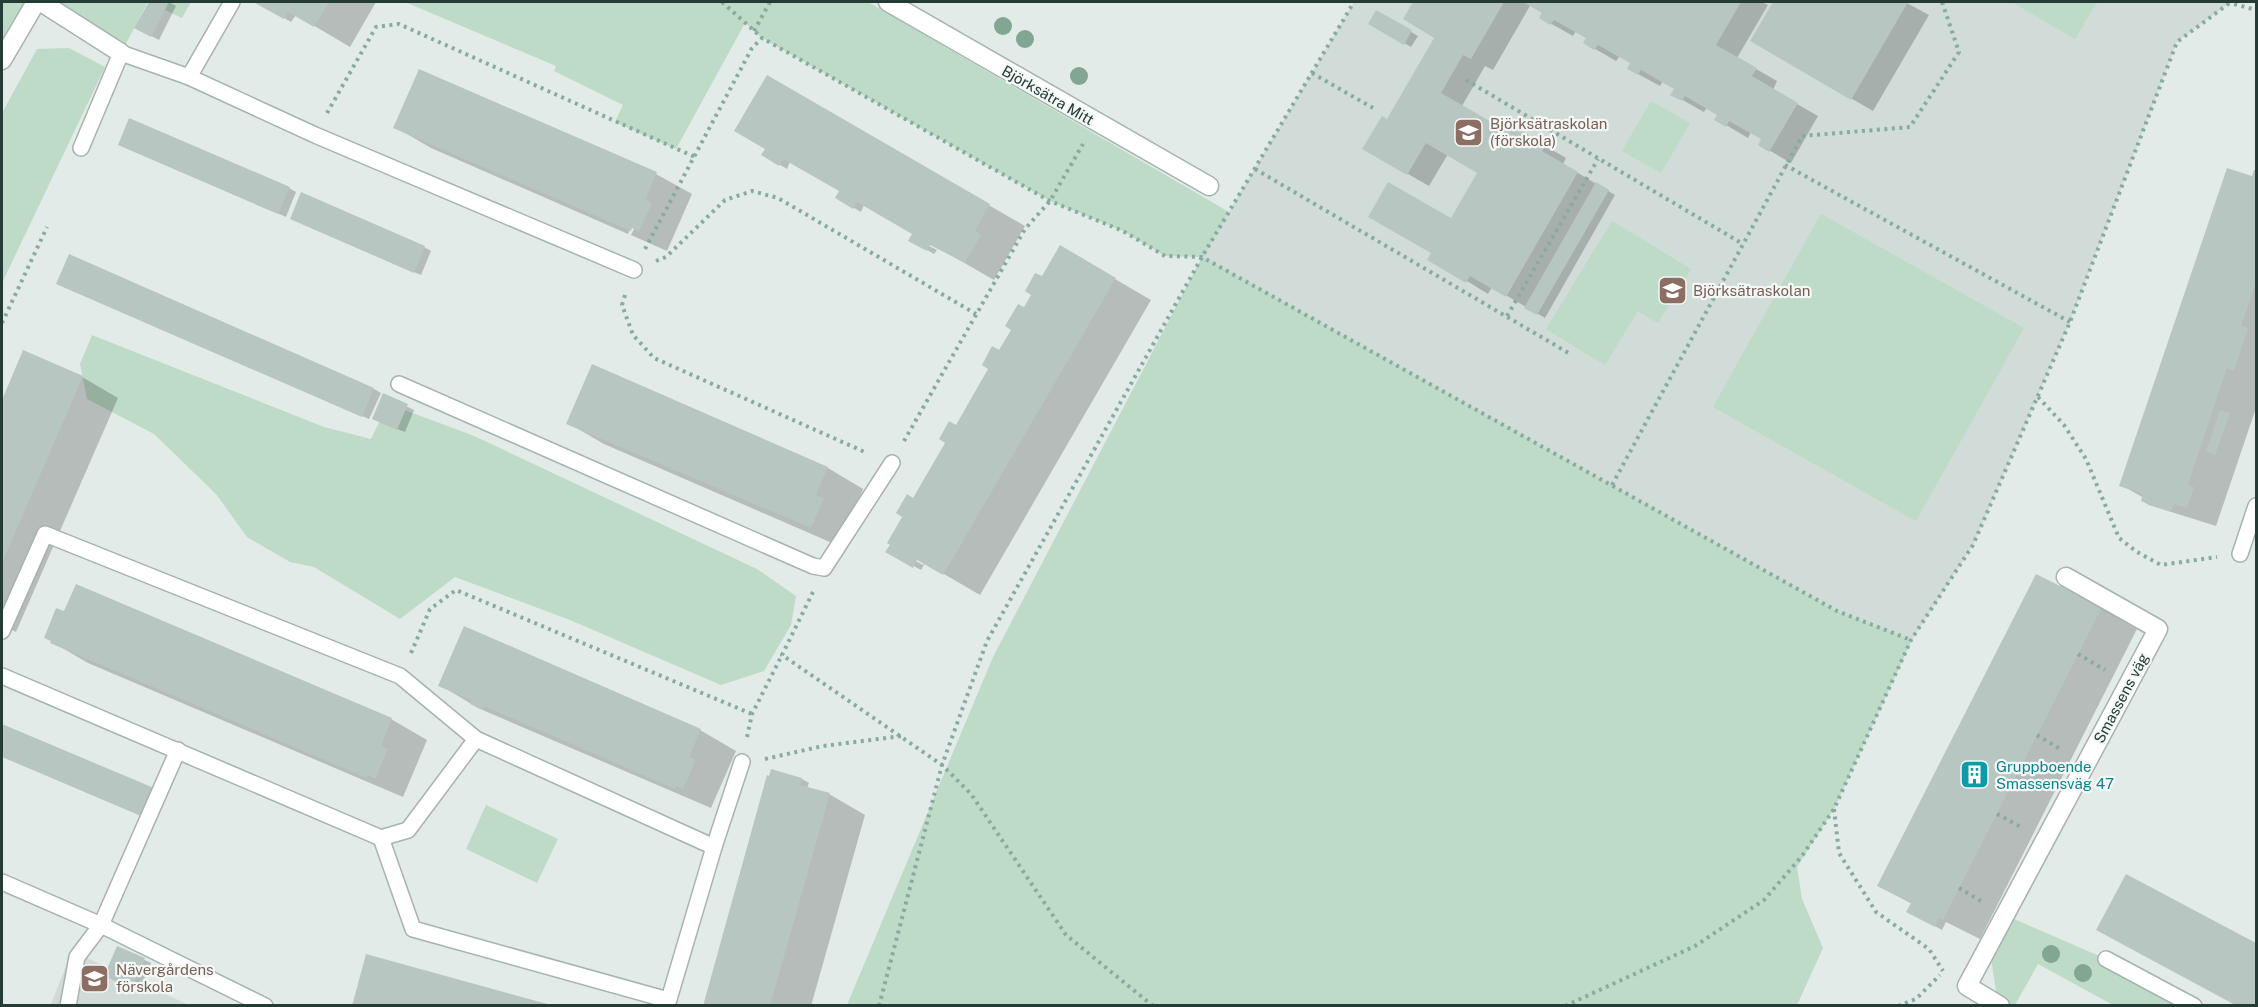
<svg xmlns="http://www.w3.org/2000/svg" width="2258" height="1007" font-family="'Public Sans',sans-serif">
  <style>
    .built { fill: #d1dbd7 }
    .green { fill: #bddbc6 }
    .shadow { fill: #0003 }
    .building { fill: #b8c6c1 }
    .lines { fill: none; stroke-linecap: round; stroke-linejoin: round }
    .lane-casing { stroke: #a6b3af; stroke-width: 18 }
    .street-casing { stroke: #a6b3af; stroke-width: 21 }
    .path { stroke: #86aca2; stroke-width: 4; stroke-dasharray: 3 4.5; stroke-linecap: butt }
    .lane { stroke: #fff; stroke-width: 15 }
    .street { stroke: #fff; stroke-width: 18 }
    .tree { fill: #81a692 }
    .labels { text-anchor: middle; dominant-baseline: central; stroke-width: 4.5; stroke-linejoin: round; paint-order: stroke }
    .street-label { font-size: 15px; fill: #243b36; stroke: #f3f8f6 }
    .education-label { font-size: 15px; fill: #785e54; stroke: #f3f8f6; text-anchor: start }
    .culture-label { font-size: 15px; fill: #0d838f; stroke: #f3f8f6; text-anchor: start }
  </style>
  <rect width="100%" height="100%" fill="#e3ebe8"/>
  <g class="built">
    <polygon points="1354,2 2231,2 2177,42 2070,322 1973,545 1912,640 1837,611 1202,257"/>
    <polygon points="72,951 189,1005 50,1006"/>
  </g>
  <g class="green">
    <polygon points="2,2 36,2 2,61"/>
    <polygon points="60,2 191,2 182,18 148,2 121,53 55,11"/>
    <polygon points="405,2 868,2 1229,212 1203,257 1837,611 1912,640 1834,809 1797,867 1802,899 1823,948 1797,1005 847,1005 993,657 1202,257 1165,256 1123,231 1050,201 762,38 745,23 676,149 615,122 623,105 554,71 556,66"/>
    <polygon points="2012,2 2097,2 2075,39"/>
    <polygon points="69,48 105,67 2,283 2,113 37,49"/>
    <polygon points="1651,101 1690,123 1661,173 1622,151"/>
    <polygon points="1821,214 2024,328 1916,521 1713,407"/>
    <polygon points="1612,221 1691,269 1658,323 1638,311 1605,365 1546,329"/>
    <polygon points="92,335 324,427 371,439 388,404 472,435 757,569 796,596 791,625 764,671 721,685 570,620 455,577 400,619 314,567 290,562 247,537 216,494 154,434 87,399 80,364"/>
    <polygon points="486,805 558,839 537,883 466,849"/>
    <polygon points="2005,915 2106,959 2194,1005 2113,1005 2038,964 2015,1005 1998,1004 1989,945"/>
  </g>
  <g class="shadow">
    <polygon points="150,2 169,2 176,6 159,40 136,28"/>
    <polygon points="258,2 270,3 376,2 350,47 296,15 291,22"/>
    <polygon points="1415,2 1762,2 1768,5 1737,58 1777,81 1773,90 1818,116 1791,163 1760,145 1763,139 1751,132 1748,138 1716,119 1719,114 1707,107 1704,112 1672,94 1676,88 1663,81 1660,86 1629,69 1632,63 1620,56 1616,61 1585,43 1588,38 1576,31 1573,36 1541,18 1544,12 1531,4 1493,70 1485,66 1462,106 1503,130 1507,124 1566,158 1563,164 1615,195 1545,318 1492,287 1488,294 1467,281 1479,173 1448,154 1429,186 1364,149 1388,121 1436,37 1405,19"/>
    <polygon points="1775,2 1905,2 1929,15 1873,111 1752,41"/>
    <polygon points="1377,12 1418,36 1411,47 1370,23"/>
    <polygon points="767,77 1025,226 994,280 928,242 927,245 937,250 934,254 910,240 914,234 864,205 861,212 854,208 837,198 841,191 790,162 787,169 763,155 767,149"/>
    <polygon points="395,127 656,174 692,194 667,251 631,235 635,227 631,227 628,234 431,148"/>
    <polygon points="127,148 289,188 296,192 286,217"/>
    <polygon points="2228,170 2256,180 2256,408 2216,526 2149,505 2142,501 2144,498 2121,485"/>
    <polygon points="298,222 424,247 431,251 421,275"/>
    <polygon points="1060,247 1151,300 980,595 925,563 921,570 887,551 890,547 923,565 924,563 913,500"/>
    <polygon points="69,256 374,389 381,393 369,419 65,287"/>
    <polygon points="24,352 82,377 118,398 16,632 2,625 2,404"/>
    <polygon points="592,366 828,468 863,489 839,546 604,444 568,423"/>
    <polygon points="383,395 414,410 405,432 380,422"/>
    <polygon points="2101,608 2137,629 1980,939 1946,922 1942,930 1915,915 1912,904 1879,886"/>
    <polygon points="52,642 391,719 427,740 403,797 88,663"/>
    <polygon points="440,685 700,730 736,751 711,808 478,708"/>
    <polygon points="772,771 802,779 809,783 807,788 829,794 865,815 811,1006 704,1006"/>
    <polygon points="2127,876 2256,944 2256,1006 2240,1006"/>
    <polygon points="118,948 151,963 139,991 112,979"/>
  </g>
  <g class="building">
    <polygon points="149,2 169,2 151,37 134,28"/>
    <polygon points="253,2 329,2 314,27 288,12 284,19"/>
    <polygon points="1413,2 1504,2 1471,59 1463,55 1441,93 1502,128 1506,122 1546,145 1542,151 1578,172 1506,297 1470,276 1466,283 1427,260 1431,253 1368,217 1388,182 1451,218 1477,173 1426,143 1407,175 1362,149 1382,116 1387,119 1434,38 1403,19"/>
    <polygon points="1523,2 1741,2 1716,45 1757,68 1752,76 1798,103 1769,152 1758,145 1761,139 1729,121 1726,127 1714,120 1717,115 1685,96 1682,101 1670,95 1674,89 1641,70 1638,75 1627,69 1630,63 1598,45 1594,50 1583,43 1586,38 1554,20 1550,25 1539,18 1542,13"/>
    <polygon points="1773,2 1908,2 1851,100 1750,41"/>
    <polygon points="1376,10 1412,30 1404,45 1368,24"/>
    <polygon points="419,69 657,172 645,199 652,203 639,232 632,228 631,231 393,128"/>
    <polygon points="767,75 990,204 975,231 981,235 965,263 930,245 927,251 908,241 912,234 857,202 853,209 835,198 839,191 783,159 779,166 761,155 765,149 734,131"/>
    <polygon points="129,118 290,187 278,214 118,145"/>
    <polygon points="2227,168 2252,176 2254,170 2256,170 2256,282 2241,326 2248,328 2234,371 2227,368 2188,485 2194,487 2187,508 2174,504 2171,512 2141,501 2143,494 2119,486"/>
    <polygon points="1596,182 1609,190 1537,315 1524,308"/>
    <polygon points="301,192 425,246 414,273 290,219"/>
    <polygon points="1060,245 1116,278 943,575 917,560 913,568 885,552 890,545 887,543 902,517 896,513 907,494 913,498 945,443 939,439 949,421 956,425 988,369 982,365 992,346 999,350 1011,330 1005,326 1018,304 1024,307 1031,295 1025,291 1035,273 1042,276"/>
    <polygon points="69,254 374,388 362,417 56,284"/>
    <polygon points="23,350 83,376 2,563 2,400"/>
    <polygon points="592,364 828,467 816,495 824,498 811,528 566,424"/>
    <polygon points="383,393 408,404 397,430 372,419"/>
    <polygon points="2220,410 2230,413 2215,455 2206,451"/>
    <polygon points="2036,574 2102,607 1943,920 1939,918 1935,927 1906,912 1911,903 1877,886"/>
    <polygon points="76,584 392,718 381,746 388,749 375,779 368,775 367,778 50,643 51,641 44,638 56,608 64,611"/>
    <polygon points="464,626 701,729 689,757 696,760 683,789 676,786 675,789 486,707 479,708 470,704 471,700 438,686"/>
    <polygon points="2,724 154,788 141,816 2,757"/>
    <polygon points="771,769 802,778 800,785 830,793 770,1006 703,1006 767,775 769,776"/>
    <polygon points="2126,874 2256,943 2256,1006 2237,1006 2096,930"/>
    <polygon points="117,946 145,958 132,988 104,976"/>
    <polygon points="366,954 551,1005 551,1006 352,1006"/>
  </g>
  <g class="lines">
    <defs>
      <g id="lane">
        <polyline points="189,77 232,2"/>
        <polyline points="81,148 121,53 189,77 315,135 634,270"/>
        <polyline points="399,384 813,566 824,568 892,463"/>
        <polyline points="2240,554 2256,506"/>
        <polyline points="2,631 45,534 400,676 476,739"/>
        <polyline points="2,676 381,838 408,830 476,739 714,847 667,1006"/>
        <polyline points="381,838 413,929 668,1000"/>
        <polyline points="714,847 742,762"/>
        <polyline points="2,882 101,925 265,1006"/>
        <polyline points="2106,959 2194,1006"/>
        <polyline points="68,1006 77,957 101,925 178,750"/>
      </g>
      <g id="street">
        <polyline points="41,2 121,53"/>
        <polyline points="888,2 1209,186"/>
        <polyline points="2,60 36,2"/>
        <polyline points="2000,1006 1967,986 2158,629 2066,577"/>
      </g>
    </defs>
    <use href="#lane" class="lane-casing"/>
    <use href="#street" class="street-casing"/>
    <g class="path">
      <polyline points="722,2 762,38"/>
      <polyline points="2227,2 2256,10"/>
      <polyline points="754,31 770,2"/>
      <polyline points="1312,73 1373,108"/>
      <polyline points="1466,80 1743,244"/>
      <polyline points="327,113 376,27 399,24 695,157"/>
      <polyline points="1785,165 2070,322"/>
      <polyline points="1255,169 1572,355"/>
      <polyline points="645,249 752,48 762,38 1050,201 1123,231 1165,256 1202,257 1837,611 1911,640"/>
      <polyline points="656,261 666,257 725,200 752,191 778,198 976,314"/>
      <polyline points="625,295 622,305 633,335 654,358 867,453"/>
      <polyline points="1507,316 1598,159"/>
      <polyline points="2,323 47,227"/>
      <polyline points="2038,397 2064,425 2086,459 2119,538 2137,552 2161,565 2217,557"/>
      <polyline points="904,441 1025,229 1050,201 1083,144"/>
      <polyline points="1612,485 1802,136 1910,127 1959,52 1942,2"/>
      <polyline points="813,592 782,655 942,765 971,794 1066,935 1153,1006"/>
      <polyline points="411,653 430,609 456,590 752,714"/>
      <polyline points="2078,654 2105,670"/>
      <polyline points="2037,735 2062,750"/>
      <polyline points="747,737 752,714 782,655"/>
      <polyline points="765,759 823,746 902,736"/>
      <polyline points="1834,809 1839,853 1876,912 1929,949 1943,971"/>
      <polyline points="1997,814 2021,827"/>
      <polyline points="1959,888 1981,901"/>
      <polyline points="879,1006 942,765 987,641 1202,257 1354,2"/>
      <polyline points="1565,1006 1695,946 1764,900 1802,856 1834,809 1911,640 1973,545 2070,322 2177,42 2231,2"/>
      <polyline points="1898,1006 1916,999 1940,975"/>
    </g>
    <use href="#lane" class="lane"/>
    <use href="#street" class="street"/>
  </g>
  <g class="tree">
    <circle cx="1003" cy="26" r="9"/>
    <circle cx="1025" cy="39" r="9"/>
    <circle cx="1079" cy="76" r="9"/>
    <circle cx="2051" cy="954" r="9"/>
    <circle cx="2083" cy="973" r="9"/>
  </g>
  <defs>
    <symbol id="school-square" viewBox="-11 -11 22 22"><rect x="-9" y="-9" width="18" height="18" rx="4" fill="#8d6e63" stroke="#f3f8f6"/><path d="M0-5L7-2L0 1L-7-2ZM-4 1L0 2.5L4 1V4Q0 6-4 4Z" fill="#fff"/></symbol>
    <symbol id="building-square" viewBox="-11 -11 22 22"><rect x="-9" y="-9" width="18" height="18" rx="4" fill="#0f9aa8" stroke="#f3f8f6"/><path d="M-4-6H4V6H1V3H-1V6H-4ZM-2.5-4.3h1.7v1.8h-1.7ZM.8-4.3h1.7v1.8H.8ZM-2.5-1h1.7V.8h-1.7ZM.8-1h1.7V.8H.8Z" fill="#fff"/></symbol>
  </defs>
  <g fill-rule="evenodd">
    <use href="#school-square" x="1452" y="116" width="33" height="33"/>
    <use href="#school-square" x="1656" y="274" width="33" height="33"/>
    <use href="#building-square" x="1958" y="758" width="33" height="33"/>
    <use href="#school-square" x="78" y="962" width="33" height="33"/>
  </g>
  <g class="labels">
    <g class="street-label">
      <text transform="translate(1048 95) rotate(30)">Björksätra Mitt</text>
      <text transform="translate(2121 698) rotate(-62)">Smassens väg</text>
    </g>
    <g class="education-label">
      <text x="1490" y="123">Björksätraskolan<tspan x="1490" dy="17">(förskola)</tspan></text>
      <text x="1693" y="290">Björksätraskolan</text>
      <text x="116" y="969">Nävergårdens<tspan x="116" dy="17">förskola</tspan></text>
    </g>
    <g class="culture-label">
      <text x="1996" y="766">Gruppboende<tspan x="1996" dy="17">Smassensväg 47</tspan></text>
    </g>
  </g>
  <rect width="2258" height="1007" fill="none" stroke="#243b36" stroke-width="6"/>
</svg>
